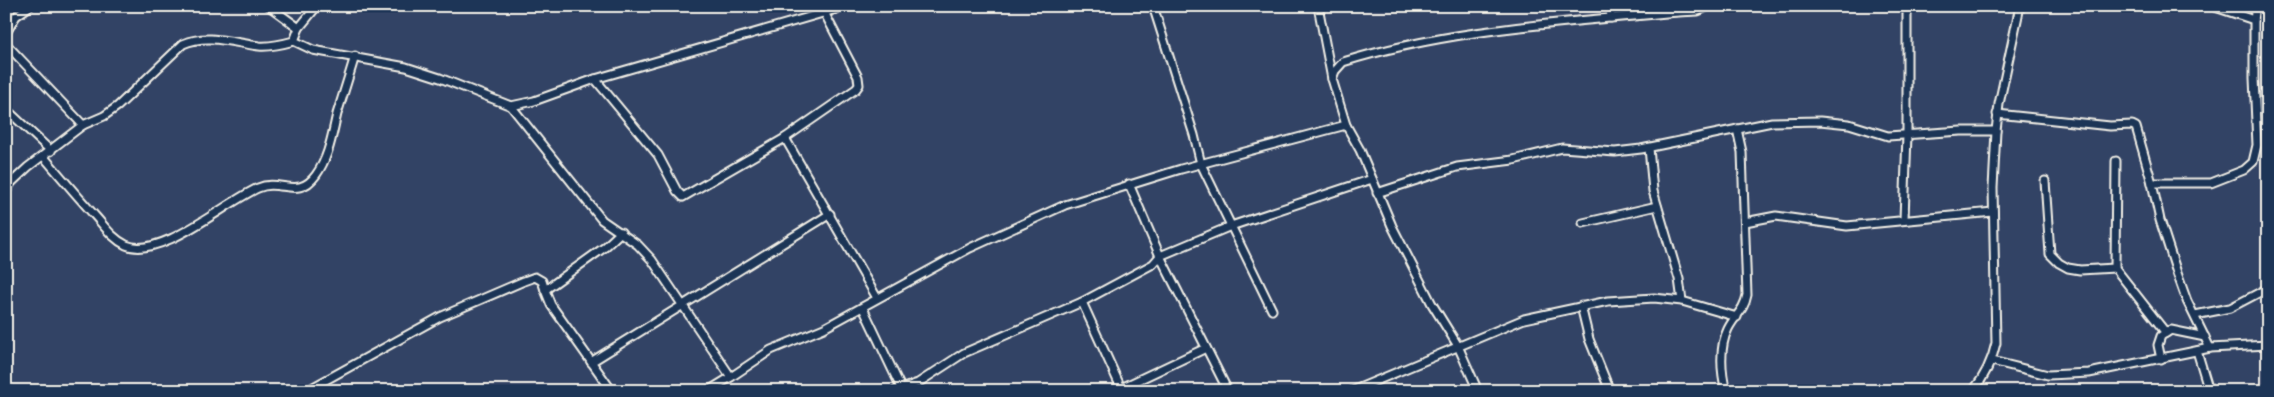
<svg xmlns="http://www.w3.org/2000/svg" width="2274" height="397" font-family="Itim,sans-serif">
  <style>
    .lines { fill: none; stroke-linecap: round; stroke-linejoin: round }
    .minor-casing { stroke: #f4f1e8; stroke-width: 11 }
    .minor { stroke: #1d3557; stroke-width: 7 }
  </style>
  <rect width="100%" height="100%" fill="#324365"/>
  <filter id="ink" filterUnits="userSpaceOnUse"><feTurbulence type="fractalNoise" baseFrequency=".02" numOctaves="2"/><feDisplacementMap in="SourceGraphic" scale="10" xChannelSelector="R" yChannelSelector="G"/><feConvolveMatrix kernelMatrix="1 2 1 2 8 2 1 2 1" color-interpolation-filters="sRGB"/></filter>
  <g filter="url(#ink)">
    <g class="lines">
      <defs>
        <g id="minor">
          <polyline points="269,6 299,28"/>
          <polyline points="317,6 299,28 294,41 313,50 406,67 440,78 511,106 534,101 595,79 847,6"/>
          <polyline points="1153,6 1194,135 1201,164 1272,310"/>
          <polyline points="1318,6 1332,79 1346,125 1360,150 1392,226 1432,304 1458,346 1478,391"/>
          <polyline points="1610,6 1611,18"/>
          <polyline points="2212,6 2254,20"/>
          <polyline points="6,33 16,16 30,6"/>
          <polyline points="6,41 7,45 83,125"/>
          <polyline points="595,79 658,155 677,191 683,197 785,138 856,89 859,85 858,77 825,14"/>
          <path d="M1332,79l3,-8 8,-9c87,-27 177,-36 267,-44 29,-2 59,-6 88,-7l11,-5"/>
          <polyline points="511,106 602,220 638,245 652,260 731,377 771,350 824,328 970,248 1065,205 1181,169 1346,125"/>
          <polyline points="6,109 51,151"/>
          <polyline points="1997,114 2110,126 2132,125 2136,127 2152,183 2160,220 2177,273 2187,301 2210,348"/>
          <polyline points="785,138 877,298"/>
          <polyline points="1649,148 1653,191 1679,279 1682,301"/>
          <path d="M44,157c17,20 34,40 52,60 9,10 17,22 30,28 34,15 100,-43 132,-57 22,-10 40,12 58,-13 13,-18 16,-40 21,-61 6,-19 12,-38 18,-58"/>
          <polyline points="2045,181 2050,254 2059,263 2068,268 2080,270 2115,268 2166,333"/>
          <polyline points="2152,183 2211,183 2244,170 2253,162 2257,145 2254,78 2254,20 2256,6"/>
          <polyline points="1129,184 1160,256 1228,391"/>
          <path d="M6,192l5,-9 17,-16 55,-42 21,-9 14,-10 65,-62c24,-11 51,-1 76,2 12,1 24,-2 35,-5"/>
          <polyline points="1377,193 1457,167 1513,160 1562,148 1615,152 1641,149 1772,122 1820,121 1849,124 1888,136 1961,131 1996,131"/>
          <polyline points="1904,219 1907,135 1907,6"/>
          <polyline points="1745,222 1776,216 1847,226 1993,212"/>
          <polyline points="1583,223 1657,206"/>
          <polyline points="2115,268 2116,161"/>
          <polyline points="545,290 551,305 612,391"/>
          <polyline points="1082,302 1122,390"/>
          <polyline points="1581,306 1589,339 1610,391"/>
          <polyline points="863,308 902,390"/>
          <polyline points="2195,315 2230,308 2268,288"/>
          <polyline points="2197,351 2207,384"/>
          <polyline points="2161,359 2158,345 2161,336 2171,330 2205,337"/>
          <polyline points="1992,361 2048,375 2089,373 2210,348 2268,345"/>
          <polyline points="591,362 830,214"/>
          <polyline points="306,391 440,317 524,281 535,277 542,281 545,290 605,247 621,232"/>
          <polyline points="708,391 731,377"/>
          <polyline points="895,391 918,383 964,353 1082,302 1153,264 1160,256 1231,226 1372,179"/>
          <polyline points="1115,391 1206,348"/>
          <polyline points="1352,391 1524,319 1608,301 1654,298 1682,301 1737,317"/>
          <path d="M1726,391c-5,-19 -7,-44 2,-62 7,-14 16,-18 19,-34l-5,-143 -5,-23"/>
          <path d="M1973,391c12,-15 19,-29 23,-48l-3,-155 3,-57 3,-27 21,-98"/>
        </g>
      </defs>
      <use href="#minor" class="minor-casing"/>
      <use href="#minor" class="minor"/>
    </g>
  </g>
  <rect width="2274" height="397" fill="none" stroke="#1d3557" stroke-width="25"/>
  <rect x="12" y="12" width="2249" height="372" fill="none" stroke="#f4f1e8" stroke-width="2" filter="url(#ink)"/>
</svg>
